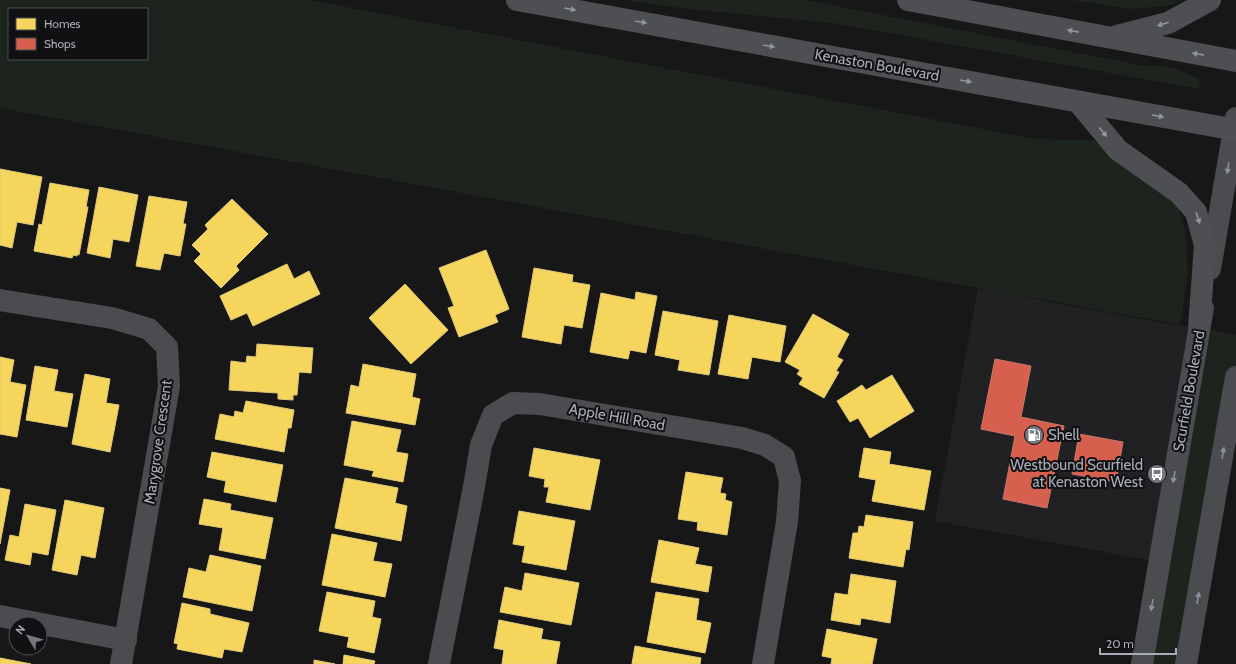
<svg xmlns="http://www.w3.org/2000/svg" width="1236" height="664" font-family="Cabin,sans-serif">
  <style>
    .built { fill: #212123 }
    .green { fill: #1d241e; fill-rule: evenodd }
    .homes { fill: #f6d55c; stroke: #dfc978 }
    .shops { fill: #d6604d; stroke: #c8776d }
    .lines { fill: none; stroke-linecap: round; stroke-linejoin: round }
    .minor { stroke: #4b4c50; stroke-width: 22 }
    .tertiary { stroke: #4b4c50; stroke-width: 22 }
    .primary { stroke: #4d4f52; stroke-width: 22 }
    .oneway { fill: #91969e }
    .oneway2 { fill: #8c9099 }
    .labels { text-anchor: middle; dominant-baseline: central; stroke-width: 4; stroke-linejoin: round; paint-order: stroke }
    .street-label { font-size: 15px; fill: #a8adb8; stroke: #111113 }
    .poi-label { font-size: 15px; fill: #a8adb8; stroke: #111113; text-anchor: start }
  </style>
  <rect width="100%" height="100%" fill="#171717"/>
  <polygon class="built" points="978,288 1163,323 1199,328 1159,562 935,521"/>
  <g class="green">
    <path d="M0,0h310l725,139 57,1 20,5 64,55 9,30 3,44 -8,51 -1180,-217zM9,9h138v50h-138z"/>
    <polygon points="624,0 805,0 1145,66 1162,66 1177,69 1200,80 1199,89 833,23 688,9"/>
    <polygon points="1072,0 1183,0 1168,6 1128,9"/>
    <polygon points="1199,328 1236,335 1236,378 1186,664 1142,664"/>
  </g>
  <g class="homes">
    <polygon points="0,169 42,177 33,225 17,222 12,248 0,245"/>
    <polygon points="50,183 89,190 86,207 88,207 79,255 77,254 77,256 73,255 72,258 34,251 39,224 42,225"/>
    <polygon points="99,187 138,195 129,242 113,239 110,258 87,253"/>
    <polygon points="149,196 187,202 183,224 186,224 180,256 164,253 160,270 136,266"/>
    <polygon points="232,199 268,234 236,266 239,270 221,288 194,261 201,254 192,245 208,229 205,225"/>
    <polygon points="486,250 509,309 495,315 498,322 459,337 448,308 454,306 439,268"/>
    <polygon points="287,264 294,279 309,271 320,294 253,326 247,313 231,320 220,296"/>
    <polygon points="534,268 573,275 572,282 590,285 582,328 564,325 561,344 522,337"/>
    <polygon points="405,284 448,330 411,364 369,318"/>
    <polygon points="636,292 657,296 646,353 630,350 628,359 590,352 601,293 635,300"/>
    <polygon points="663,311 718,321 709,375 678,370 680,360 655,355"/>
    <polygon points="813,314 849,334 837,357 843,360 836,371 839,372 824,398 799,384 803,378 797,374 800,370 785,362"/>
    <polygon points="729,315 786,326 780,362 752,357 748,379 718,374"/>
    <polygon points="257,344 313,348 311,373 299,372 297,395 293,395 293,400 278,399 278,393 229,390 231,361 246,363 247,356 256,357"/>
    <polygon points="0,357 14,360 10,382 26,385 17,437 0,434"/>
    <polygon points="363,364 416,374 412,397 420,399 415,425 346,413 351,385 359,387"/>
    <polygon points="35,366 58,370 54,391 73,394 67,427 26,420"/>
    <polygon points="85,374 110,379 106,403 119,405 110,452 72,444"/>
    <polygon points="892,375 914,411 870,438 858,418 850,422 837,401 862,385 866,390"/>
    <polygon points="246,401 294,410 291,428 288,428 284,452 215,439 220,414 234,417 235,411 243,413"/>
    <polygon points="352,421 401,430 396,452 408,454 403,482 372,476 374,471 344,465"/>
    <polygon points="534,448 600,460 590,510 546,502 549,487 544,487 545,479 529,476"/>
    <polygon points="864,448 891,452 889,464 931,471 924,510 872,501 876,480 859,477"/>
    <polygon points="212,452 283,465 276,502 224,492 226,481 207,477"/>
    <polygon points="686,472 723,478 720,493 726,494 725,500 732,502 727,535 697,530 698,522 678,519"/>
    <polygon points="345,478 398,488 395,503 407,506 401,541 335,528"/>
    <polygon points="0,488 10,490 0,544"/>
    <polygon points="204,499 231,504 230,510 273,518 265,559 219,550 223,528 199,524"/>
    <polygon points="65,500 104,508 95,558 81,555 77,575 52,570"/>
    <polygon points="25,504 56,510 48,555 32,552 30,565 5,560 10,535 19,537"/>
    <polygon points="519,511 575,521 566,570 522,562 525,546 513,544"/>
    <polygon points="866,515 913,522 909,550 906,549 903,567 849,558 853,533 858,533 859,526 864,527"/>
    <polygon points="332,534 377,543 373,561 392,564 385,597 322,585"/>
    <polygon points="659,540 699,548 695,564 712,567 708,592 651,582"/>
    <polygon points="210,555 261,566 252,611 183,597 189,568 206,572"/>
    <polygon points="525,573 579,583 571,625 500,612 505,587 522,591"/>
    <polygon points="851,574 896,581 890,623 861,618 860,625 831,620 835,593 848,595"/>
    <polygon points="327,592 375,601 372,617 381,619 374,653 347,647 349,637 319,631"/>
    <polygon points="656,592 699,599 696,620 711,623 705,653 647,642"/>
    <polygon points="182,603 210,609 210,614 249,623 242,652 224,649 222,658 177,649 178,644 174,643"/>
    <polygon points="499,620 543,629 541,639 560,642 556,664 502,664 504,650 494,648"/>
    <polygon points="827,629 877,639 872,664 831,664 832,658 822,656"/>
    <polygon points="635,646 701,658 700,664 632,664"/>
    <polygon points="344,655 375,661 374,664 343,664"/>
    <polygon points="0,658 31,664 0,664"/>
    <polygon points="314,660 335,664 314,664"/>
  </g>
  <g class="shops">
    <polygon points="995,359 1031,366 1021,417 1064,426 1047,508 1003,499 1015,436 981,429"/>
    <polygon points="1079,434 1123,442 1116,482 1072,474"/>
  </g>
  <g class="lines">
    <g class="minor">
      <polyline points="0,300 112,318 149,329 167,347 169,386 121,664"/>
      <polyline points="0,616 126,640"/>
      <polyline points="439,664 474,487 481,445 493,415 513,403 540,404 742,438 765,445 784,457 790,481 787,522 763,664"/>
    </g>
    <g class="tertiary">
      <polyline points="1210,269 1236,118"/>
      <polyline points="1142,664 1203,308"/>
      <polyline points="1186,664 1236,377"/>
    </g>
    <g class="primary">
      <polyline points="517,0 1236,130"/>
      <polyline points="908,0 1236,61"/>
      <polyline points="1117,36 1168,23 1210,0"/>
      <polyline points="1078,102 1118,150 1179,193 1196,212 1205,245 1199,328"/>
    </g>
  </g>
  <defs><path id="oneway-solid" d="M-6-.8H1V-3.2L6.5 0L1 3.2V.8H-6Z"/></defs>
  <g class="oneway">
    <use href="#oneway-solid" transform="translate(570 9) rotate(10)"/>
    <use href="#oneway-solid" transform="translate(641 22) rotate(10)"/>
    <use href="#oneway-solid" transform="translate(1163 24) rotate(163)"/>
    <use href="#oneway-solid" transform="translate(1073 31) rotate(-169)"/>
    <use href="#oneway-solid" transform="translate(769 46) rotate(10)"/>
    <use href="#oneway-solid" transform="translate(1198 54) rotate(-169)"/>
    <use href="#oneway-solid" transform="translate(966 81) rotate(10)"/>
    <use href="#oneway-solid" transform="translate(1158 116) rotate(10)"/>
    <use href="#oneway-solid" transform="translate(1103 132) rotate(50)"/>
    <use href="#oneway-solid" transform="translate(1198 218) rotate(72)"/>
  </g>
  <g class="oneway2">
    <use href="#oneway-solid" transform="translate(1228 168) rotate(99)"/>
    <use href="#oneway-solid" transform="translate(1223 453) rotate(-80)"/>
    <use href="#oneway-solid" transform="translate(1174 477) rotate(100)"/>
    <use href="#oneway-solid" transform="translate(1198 598) rotate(-80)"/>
    <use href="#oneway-solid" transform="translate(1152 605) rotate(100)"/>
  </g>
  <defs>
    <symbol id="fuel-disc" viewBox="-11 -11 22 22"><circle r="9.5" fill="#757880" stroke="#111113"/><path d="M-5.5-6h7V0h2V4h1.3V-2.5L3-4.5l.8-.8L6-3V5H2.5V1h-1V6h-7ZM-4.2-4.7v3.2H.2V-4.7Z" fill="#fff"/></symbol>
    <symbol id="bus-disc" viewBox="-11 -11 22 22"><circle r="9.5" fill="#757880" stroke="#111113"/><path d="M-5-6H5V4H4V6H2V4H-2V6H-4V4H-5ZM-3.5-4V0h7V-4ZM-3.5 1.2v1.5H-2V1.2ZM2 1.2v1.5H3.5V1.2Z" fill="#fff"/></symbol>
  </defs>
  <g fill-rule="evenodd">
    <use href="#fuel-disc" x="1023" y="424" width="22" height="22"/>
    <use href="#bus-disc" x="1146" y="463" width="22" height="22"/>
  </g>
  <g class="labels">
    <g class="street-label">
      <text transform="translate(877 65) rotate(10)">Kenaston Boulevard</text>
      <text transform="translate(1189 391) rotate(-80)">Scurfield Boulevard</text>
      <text transform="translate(617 417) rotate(10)">Apple Hill Road</text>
      <text transform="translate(158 442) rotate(-82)">Marygrove Crescent</text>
    </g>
    <g class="poi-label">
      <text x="1048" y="435">Shell</text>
      <text x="1143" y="465" text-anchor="end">Westbound Scurfield<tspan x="1143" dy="17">at Kenaston West</tspan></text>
    </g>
  </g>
  <rect x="8" y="8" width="140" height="52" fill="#111113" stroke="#4d4f55"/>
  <rect x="16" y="18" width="20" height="12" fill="#f6d55c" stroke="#4d4f55"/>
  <text x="44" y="28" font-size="12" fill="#a8adb8">Homes</text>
  <rect x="16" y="38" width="20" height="12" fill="#d6604d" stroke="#4d4f55"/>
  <text x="44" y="48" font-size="12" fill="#a8adb8">Shops</text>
  <g transform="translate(28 636) rotate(308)"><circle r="19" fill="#111113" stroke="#4d4f55"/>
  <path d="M0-3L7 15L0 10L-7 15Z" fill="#757880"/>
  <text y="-6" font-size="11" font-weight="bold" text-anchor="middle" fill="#a8adb8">N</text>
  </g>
  <path d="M1100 648v6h76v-6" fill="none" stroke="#a8adb8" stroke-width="2"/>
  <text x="1106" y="648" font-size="12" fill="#a8adb8" stroke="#111113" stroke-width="3" paint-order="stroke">20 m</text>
</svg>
